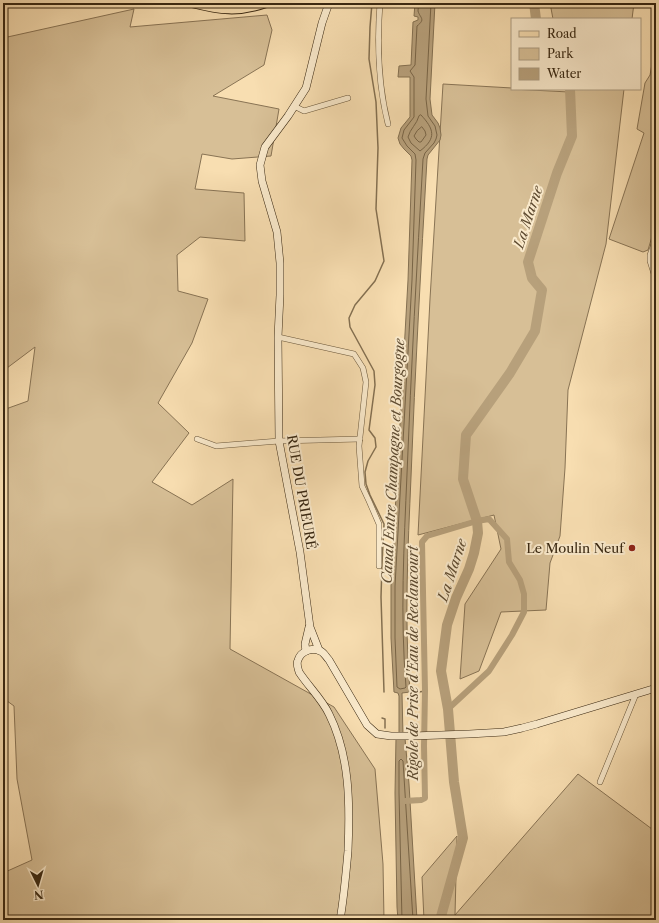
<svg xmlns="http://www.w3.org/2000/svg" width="659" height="923" font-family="'Libre Caslon Text',serif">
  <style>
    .green { fill: #d7bf96; stroke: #887354 }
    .water { fill: #b7a07b; stroke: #847051 }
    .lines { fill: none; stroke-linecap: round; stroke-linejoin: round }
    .shore { stroke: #786446; stroke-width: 1 }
    .stream { stroke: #847051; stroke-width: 1.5 }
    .canal { stroke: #b7a07b; stroke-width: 6 }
    .river { stroke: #b7a07b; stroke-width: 10 }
    .street-casing { stroke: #685539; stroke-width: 6 }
    .secondary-casing { stroke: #382711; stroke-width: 8 }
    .primary-casing { stroke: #382711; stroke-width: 10 }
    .street { stroke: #faeacc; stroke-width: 5 }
    .secondary { stroke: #faeacc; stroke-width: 7 }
    .primary { stroke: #f8deb1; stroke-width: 8 }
    .poi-dot { fill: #8f2418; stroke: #faeacc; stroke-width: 1.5 }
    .labels { text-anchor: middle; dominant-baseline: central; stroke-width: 4; stroke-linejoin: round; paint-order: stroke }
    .street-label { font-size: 13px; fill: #382711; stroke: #faeacc }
    .poi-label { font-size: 13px; fill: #382711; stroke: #faeacc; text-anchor: end }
    .water-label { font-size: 14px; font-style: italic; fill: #5e4b31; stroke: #faeacc }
  </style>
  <rect width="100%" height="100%" fill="#f8deb1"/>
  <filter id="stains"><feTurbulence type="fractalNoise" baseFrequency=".005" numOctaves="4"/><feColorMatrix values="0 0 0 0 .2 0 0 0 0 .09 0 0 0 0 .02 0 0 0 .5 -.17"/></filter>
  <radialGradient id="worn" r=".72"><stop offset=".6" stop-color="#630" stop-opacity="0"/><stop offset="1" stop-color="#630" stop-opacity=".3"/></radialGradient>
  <g class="green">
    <polygon points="550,3 634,3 632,19 553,19"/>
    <polygon points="134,9 130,27 267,15 272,30 264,65 213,96 279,109 271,156 232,159 202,154 195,189 244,193 245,241 200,237 177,255 178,291 208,299 192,343 158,403 189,433 152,482 192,505 233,479 230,649 334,707 375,769 383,864 384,920 3,920 3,873 32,860 17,779 14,706 3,698 3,410 28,401 35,347 3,371 3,38"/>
    <polygon points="656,52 656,223 648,250 643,252 609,239 644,133 637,129 645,83 650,75 654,53"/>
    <polygon points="443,84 512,88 512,89 569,92 569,89 624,89 606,244 568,390 565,468 560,536 550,563 546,610 501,612 479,671 460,679 465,604 501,549 494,515 418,535 430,299"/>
    <polygon points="578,774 656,832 656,920 424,920 422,877 457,836 455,915"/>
  </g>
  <path class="water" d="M415,3h20l-5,96 2,16 6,8 2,5 1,7 -1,5 -12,15 -1,4c-6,106 -12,212 -16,318 -3,71 -7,143 -1,214v1l-8,1 1,44 2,1 4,46 8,136h-19l-1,-13 -2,-114 1,-55 3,-1v-41l-1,-3 -4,-1 -3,-54v-53l17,-305 4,-120 -1,-4 -7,-7 -4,-5 -2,-6 3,-10 9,-11v-40h-12l1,-11 12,-1 2,-43 5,-2v-3l-4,-1z"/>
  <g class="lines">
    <g class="shore">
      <path d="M419,3c0,3 -1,5 -1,8 2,7 8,8 -1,15l-2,39 -5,6 4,6v40l-10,13 -2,8 5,8 8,8 1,6 -4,120 -17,306v52l2,49 3,2 5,-1 1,-1c-6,-71 -2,-142 1,-213 4,-105 10,-210 16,-315l2,-6 9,-10 2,-4 1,-4 -2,-9 -7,-10 -2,-17 5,-96"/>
      <path d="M421,115c13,14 16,23 -1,36l-9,-8 -3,-6c2,-8 9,-13 11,-21z"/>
      <polygon points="422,127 425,131 426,135 421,142 419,142 416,139 414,136 417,131"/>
      <polyline points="402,920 399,793 399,761 401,759 403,761 413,920"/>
    </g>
    <g class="stream">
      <polyline points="372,3 370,27 369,59 376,102 378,148 376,209 384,261 375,281 355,305 349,318 350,327 374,371 375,385 369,430 375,438 376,447 368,461 365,472 366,484 370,495 384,524 382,564 381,597 384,692"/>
      <polyline points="419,692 425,691"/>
      <polyline points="382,718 385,719 385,728"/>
    </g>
    <polyline class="canal" points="405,801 421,800 425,798 424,746 425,691 422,542 427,536 477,521 489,519 507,539 509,562 520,580 524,594 524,612 512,635 489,671 448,709"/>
    <g class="river">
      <polyline points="534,3 536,19"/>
      <polyline points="440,920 463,838 454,782 448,709 441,671 447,625 456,598 469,569 474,553 478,533 477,521 463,479 466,435 510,373 535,331 542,290 532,278 528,262 557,173 572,136 570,89"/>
    </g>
    <defs>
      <g id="street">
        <path d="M380,3c-3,40 -2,82 8,121"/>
        <polyline points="294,106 304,111 348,98"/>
        <polyline points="656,238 650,255 650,261 656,280"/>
        <polyline points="278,337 354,354 363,368 366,382 359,446 362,486 369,501 379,524 379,566"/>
        <polyline points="197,439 216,446 279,441 360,439"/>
        <polyline points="600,782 636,694"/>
      </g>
      <g id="secondary">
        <polyline points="319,650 310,627 300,552 279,441 278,337 280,295 280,263 277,232 262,181 260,165 265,147 288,116 306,88 322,23 329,3"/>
        <polyline points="306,651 305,644 309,627"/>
        <path d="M340,920c4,-23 6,-46 8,-69 2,-47 2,-95 -19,-137 -7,-15 -21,-28 -30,-42 -1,-4 -3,-8 -1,-12 3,-9 14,-13 22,-9 4,1 6,6 9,9l38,65 10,9 14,2h22l56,-2 35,-2 18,-4 15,-4 119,-36"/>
      </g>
      <path id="primary" d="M192,3c28,7 46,10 74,0"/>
    </defs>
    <use href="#street" class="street-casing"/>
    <use href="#secondary" class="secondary-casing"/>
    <use href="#primary" class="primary-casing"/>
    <use href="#street" class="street"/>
    <use href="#secondary" class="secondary"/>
    <use href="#primary" class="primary"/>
  </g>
  <circle class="poi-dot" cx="632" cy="548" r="4"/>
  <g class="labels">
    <g class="street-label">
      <text transform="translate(302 492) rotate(80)">RUE DU PRIEURÉ</text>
    </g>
    <g class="poi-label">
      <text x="624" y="548">Le Moulin Neuf</text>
    </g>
    <g class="water-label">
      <text transform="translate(528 217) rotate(-72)">La Marne</text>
      <text transform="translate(393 461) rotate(-87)">Canal Entre Champagne et Bourgogne</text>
      <text transform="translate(452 570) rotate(-72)">La Marne</text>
      <text transform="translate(413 663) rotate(-90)">Rigole de Prise d'Eau de Reclancourt</text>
    </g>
  </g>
  <rect width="659" height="923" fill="none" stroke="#f8deb1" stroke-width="16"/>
  <rect x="4" y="4" width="651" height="915" fill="none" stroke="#382711" stroke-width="2"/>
  <rect x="8" y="8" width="643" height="907" fill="none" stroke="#382711"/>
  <rect x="511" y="18" width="130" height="72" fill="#faeacc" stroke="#ac9c81"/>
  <rect x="519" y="31" width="20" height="6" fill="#f8deb1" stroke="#ac9c81"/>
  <text x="547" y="38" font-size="12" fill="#382711">Road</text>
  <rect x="519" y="48" width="20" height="12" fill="#d7bf96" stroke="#ac9c81"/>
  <text x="547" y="58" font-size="12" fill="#382711">Park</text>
  <rect x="519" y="68" width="20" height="12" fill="#b7a07b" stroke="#ac9c81"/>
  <text x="547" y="78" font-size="12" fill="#382711">Water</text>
  <g transform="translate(38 885) rotate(175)" stroke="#faeacc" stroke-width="3" paint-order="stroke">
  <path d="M0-3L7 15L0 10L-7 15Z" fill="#382711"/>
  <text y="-6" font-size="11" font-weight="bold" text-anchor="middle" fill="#382711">N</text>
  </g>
  <rect width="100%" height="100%" filter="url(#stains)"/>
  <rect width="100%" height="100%" fill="url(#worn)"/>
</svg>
